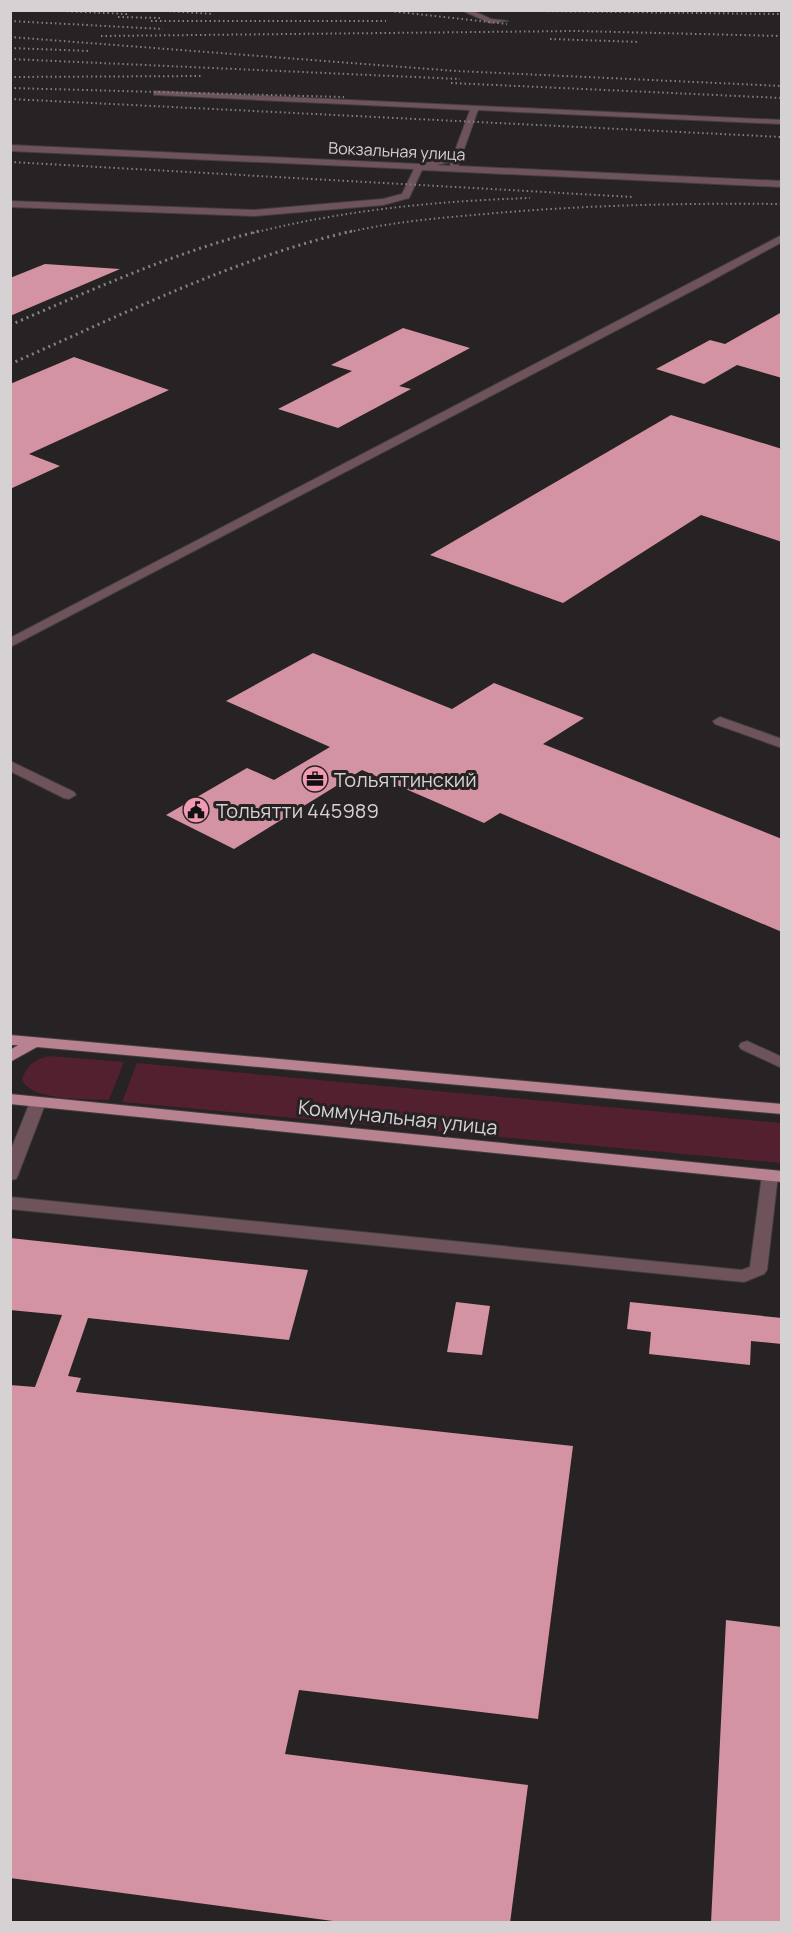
<svg xmlns="http://www.w3.org/2000/svg" width="792" height="1933" font-family="Manrope,sans-serif">
  <style>
    .green { fill: #52202f }
    .building { fill: #d493a3 }
    .lines { fill: none; stroke-linecap: round; stroke-linejoin: round }
    .minor-casing { stroke: #433e3f; stroke-width: 2 }
    .major-casing { stroke: #433e3f; stroke-width: 2 }
    .minor { fill: #6e545a; fill-rule: evenodd }
    .major { fill: #b88290; fill-rule: evenodd }
    .rail-far1 { stroke: #858182; stroke-width: 2; stroke-dasharray: 1.5 3; stroke-linecap: butt }
    .rail { stroke: #858182; stroke-width: 3; stroke-dasharray: 2 4; stroke-linecap: butt }
    .labels { text-anchor: middle; dominant-baseline: central; stroke-width: 6; stroke-linejoin: round; paint-order: stroke }
    .far-street-label { font-size: 16px; fill: #d6d2d3; stroke: #272223 }
    .poi-label { font-size: 20px; fill: #d6d2d3; stroke: #272223; text-anchor: start }
    .street-label { font-size: 20px; fill: #d6d2d3; stroke: #272223 }
  </style>
  <rect width="100%" height="100%" fill="#272223"/>
  <g class="green">
    <path d="M50,1056l74,6 -15,38c-20,-1 -81,1 -87,-21 6,-15 13,-20 28,-23z"/>
    <polygon points="137,1063 781,1123 781,1163 122,1102"/>
  </g>
  <g class="building">
    <polygon points="45,264 120,269 10,316 10,278"/>
    <polygon points="782,312 782,378 737,365 704,384 656,369 710,340 725,344"/>
    <polygon points="403,328 470,348 399,386 411,389 338,428 278,409 352,371 331,365"/>
    <polygon points="74,357 169,390 29,454 60,466 10,489 10,384"/>
    <polygon points="671,415 782,449 782,542 701,515 563,603 430,555"/>
    <polygon points="313,653 452,709 494,683 584,718 543,744 782,839 782,932 500,813 484,823 362,770 234,849 166,815 247,768 274,780 330,747 226,701"/>
    <polygon points="10,1238 308,1270 289,1340 88,1318 68,1376 81,1378 76,1392 573,1446 538,1719 299,1690 285,1754 528,1785 510,1923 348,1923 10,1878 10,1385 35,1387 62,1315 10,1310"/>
    <polygon points="456,1302 490,1306 482,1355 447,1352"/>
    <polygon points="630,1302 782,1318 782,1344 751,1341 750,1365 649,1354 651,1332 627,1329"/>
    <polygon points="726,1620 782,1627 782,1923 711,1923"/>
  </g>
  <g class="lines">
    <defs>
      <g id="minor">
        <polygon points="461,10 471,10 491,19 508,21 490,23"/>
        <path d="M154,91l628,29v4l-304,-14 -20,56 324,15v6l-360,-17 -13,28 -26,7 -129,11 -244,-9v-6l244,9 129,-11 19,-5 12,-25 -404,-18v-6l409,19 34,-8 17,-46 -313,-15h-3zM451,162l-1,4 -14,-1z"/>
        <polygon points="782,235 782,242 707,283 10,647 10,638"/>
        <polygon points="720,717 782,739 782,748 715,724 713,721"/>
        <polygon points="10,761 74,792 76,795 69,799 64,798 10,771"/>
        <polygon points="747,1041 782,1057 782,1068 741,1049 739,1046 741,1043"/>
        <polygon points="38,1097 46,1102 18,1175 16,1179 10,1180 10,1152 30,1102"/>
        <polygon points="770,1170 776,1171 778,1175 767,1270 764,1274 744,1282 10,1209 10,1197 742,1270 750,1267 762,1175 764,1171"/>
      </g>
      <g id="major">
        <polygon points="10,1035 782,1104 782,1114 37,1047 10,1062 10,1050 18,1045 10,1045"/>
        <polygon points="10,1094 782,1171 782,1182 10,1104"/>
      </g>
    </defs>
    <use href="#minor" class="minor-casing"/>
    <use href="#major" class="major-casing"/>
    <use href="#minor" class="minor"/>
    <use href="#major" class="major"/>
    <g class="rail-far1">
      <polyline points="40,10 127,14"/>
      <polyline points="151,10 214,14"/>
      <polyline points="381,10 507,24"/>
      <polyline points="453,10 782,14"/>
      <polyline points="118,17 160,18"/>
      <polyline points="10,21 163,29"/>
      <polyline points="151,21 386,21"/>
      <polyline points="101,36 575,31 782,36"/>
      <polyline points="10,37 456,71 782,86"/>
      <polyline points="550,39 640,42"/>
      <polyline points="10,48 90,51"/>
      <polyline points="10,59 460,79"/>
      <polyline points="10,77 202,76"/>
      <polyline points="451,83 782,98"/>
      <polyline points="10,88 344,97"/>
      <polyline points="10,99 782,137"/>
      <polyline points="10,162 633,197"/>
      <path d="M253,233c91,-23 184,-32 277,-35"/>
      <path d="M345,233c46,-11 93,-15 140,-19 99,-9 198,-11 297,-10"/>
    </g>
    <g class="rail">
      <path d="M10,325c82,-35 162,-72 249,-94"/>
      <path d="M10,364c112,-49 222,-105 342,-133"/>
    </g>
  </g>
  <defs>
    <symbol id="office-disc" viewBox="-11 -11 22 22"><circle r="9.5" fill="#f19ab1" stroke="#272223"/><path d="M-6-3h4V-5.5h4V-3h4V5H-6ZM-1-4.5V-3h2v-1.5ZM-6 0V1H6V0Z" fill="#111"/></symbol>
    <symbol id="civic-disc" viewBox="-11 -11 22 22"><circle r="9.5" fill="#f19ab1" stroke="#272223"/><path d="M-.6-6.5H3V-4.5H.6V-3L4-1V1h2V6H-6V1h2V-1L-.6-3ZM-1.2 2.5V6h2.4V2.5Z" fill="#111"/></symbol>
  </defs>
  <g fill-rule="evenodd">
    <use href="#office-disc" x="300" y="764" width="30" height="30"/>
    <use href="#civic-disc" x="181" y="795" width="30" height="30"/>
  </g>
  <g class="labels">
    <g class="far-street-label">
      <text transform="translate(397 151) rotate(3)">Вокзальная улица</text>
    </g>
    <g class="poi-label">
      <text x="334" y="779">Тольяттинский</text>
      <text x="216" y="810">Тольятти 445989</text>
    </g>
    <g class="street-label">
      <text transform="translate(398 1117) rotate(6)">Коммунальная улица</text>
    </g>
  </g>
  <rect width="792" height="1933" fill="none" stroke="#d6d2d3" stroke-width="24"/>
</svg>
